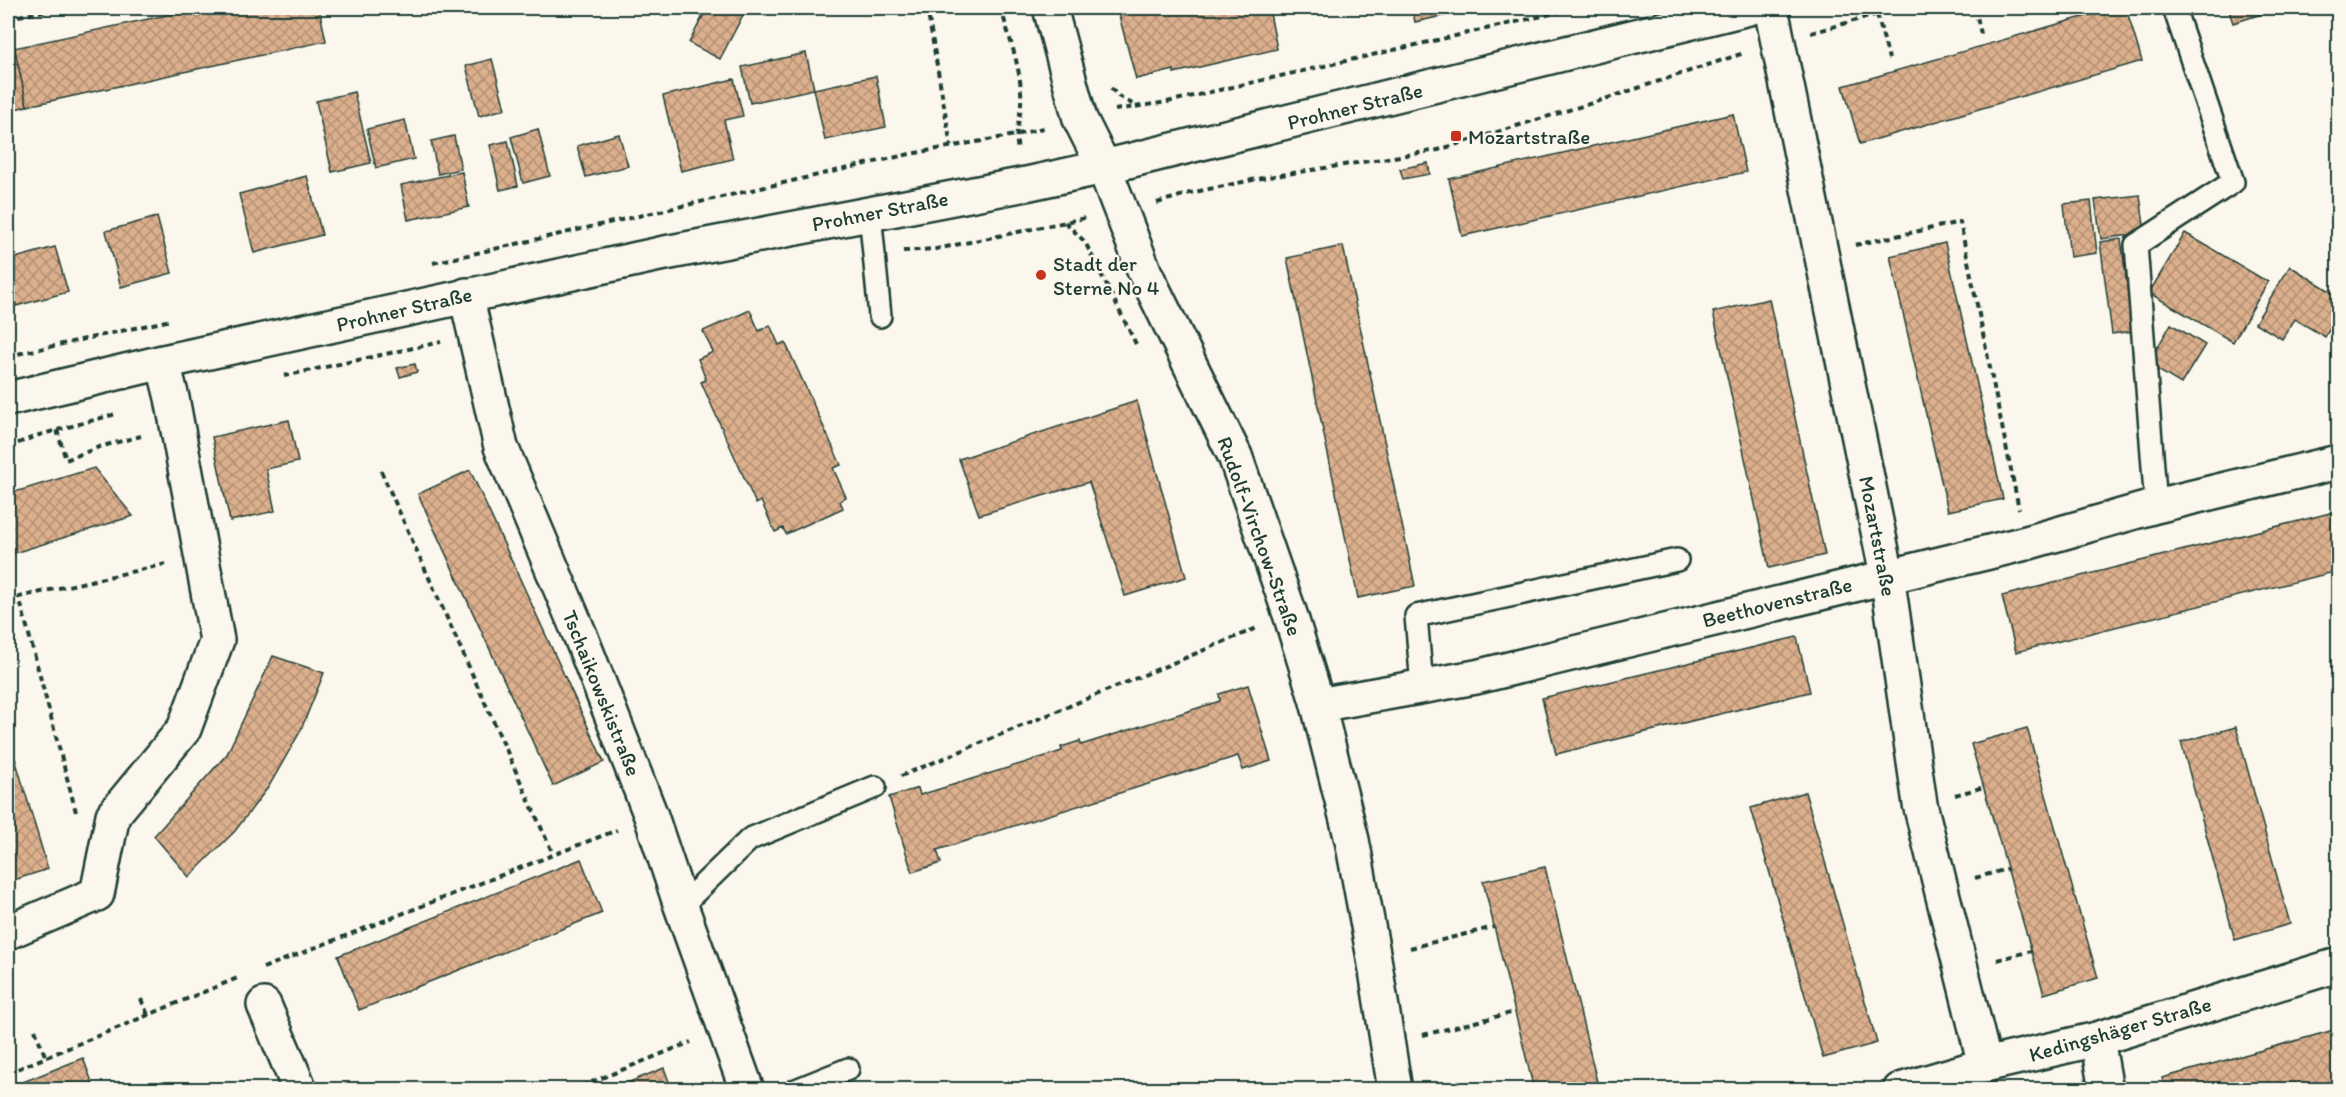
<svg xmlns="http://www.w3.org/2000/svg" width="2346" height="1097" font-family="Itim,sans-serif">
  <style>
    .building { fill: url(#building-cross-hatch); stroke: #1f3d34; stroke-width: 1.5 }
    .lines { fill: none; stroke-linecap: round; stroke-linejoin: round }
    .lane-casing { stroke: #1f3d34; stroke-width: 26 }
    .street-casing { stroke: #1f3d34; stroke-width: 38 }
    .secondary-casing { stroke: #1f3d34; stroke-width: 38 }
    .path { stroke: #1f3d34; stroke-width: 4; stroke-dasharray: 6 4.5; stroke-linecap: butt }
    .lane { stroke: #fbf7ec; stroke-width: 21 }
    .street { stroke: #fbf7ec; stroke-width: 33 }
    .secondary { stroke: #fbf7ec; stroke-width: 33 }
    .poi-dot { fill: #c8321e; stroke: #fbf7ec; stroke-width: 2 }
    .labels { text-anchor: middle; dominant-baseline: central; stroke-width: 5; stroke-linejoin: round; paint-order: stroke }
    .street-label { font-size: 21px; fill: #1f3d34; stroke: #fbf7ec }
    .poi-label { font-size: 21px; fill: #1f3d34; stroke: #fbf7ec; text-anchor: start }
  </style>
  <defs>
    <pattern id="building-cross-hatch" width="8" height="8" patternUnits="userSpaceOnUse" patternTransform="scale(1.5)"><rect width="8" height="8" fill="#ddb08d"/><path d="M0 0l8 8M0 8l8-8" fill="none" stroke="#b39074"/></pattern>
  </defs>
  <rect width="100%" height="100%" fill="#fbf7ec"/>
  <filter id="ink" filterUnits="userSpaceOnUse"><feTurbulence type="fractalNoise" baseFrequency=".0167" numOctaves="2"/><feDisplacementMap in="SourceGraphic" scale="12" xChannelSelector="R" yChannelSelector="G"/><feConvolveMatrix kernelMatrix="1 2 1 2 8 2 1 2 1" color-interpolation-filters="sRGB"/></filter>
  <g filter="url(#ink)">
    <g class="building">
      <polygon points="199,8 319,8 326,41 27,106 14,48"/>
      <polygon points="707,8 734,8 744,13 720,59 689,43"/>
      <polygon points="1117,8 1269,8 1277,49 1174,73 1174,70 1136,79"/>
      <polygon points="1412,8 1478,8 1415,22"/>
      <polygon points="2114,8 2126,8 2142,61 1860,144 1843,86"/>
      <polygon points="2228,8 2281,8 2233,23"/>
      <polygon points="11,32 27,106 8,111 8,33"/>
      <polygon points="806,53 814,89 750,103 742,67"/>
      <polygon points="492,59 505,109 479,116 466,66"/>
      <polygon points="876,76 886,127 825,140 814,89"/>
      <polygon points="734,79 743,116 724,120 733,159 681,171 663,96"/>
      <polygon points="354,92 371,163 332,172 316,101"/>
      <polygon points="1733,114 1746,172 1462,236 1449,179"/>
      <polygon points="405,120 414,159 376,168 367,129"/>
      <polygon points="538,129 550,176 523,183 511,137"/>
      <polygon points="619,134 628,166 586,177 577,146"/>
      <polygon points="454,136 461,169 438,174 431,141"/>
      <polygon points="508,141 518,186 500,190 490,145"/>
      <polygon points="1428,163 1430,174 1403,179 1400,169"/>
      <polygon points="462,172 469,207 408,220 401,185"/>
      <polygon points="307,176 322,235 254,253 239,194"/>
      <polygon points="2140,195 2145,233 2101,239 2095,200"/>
      <polygon points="2091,201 2097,253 2070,257 2064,204"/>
      <polygon points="157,217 172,273 121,287 106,231"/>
      <polygon points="2185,233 2268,282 2233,342 2149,293"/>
      <polygon points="2121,239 2133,331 2112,334 2100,242"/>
      <polygon points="1945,243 2003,499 1948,511 1890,256"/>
      <polygon points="1343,246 1415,586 1358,598 1287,258"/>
      <polygon points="55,247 68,292 16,306 8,271 8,260"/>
      <polygon points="2290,266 2338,296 2338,315 2325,337 2295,319 2282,339 2255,323"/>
      <polygon points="1769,299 1825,555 1769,568 1713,312"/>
      <polygon points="750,310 759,331 770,325 779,345 785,342 841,465 833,468 846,497 840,501 843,508 786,534 783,528 775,532 761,501 756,504 701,382 706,380 698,359 713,352 703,331"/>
      <polygon points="2171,324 2205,345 2181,384 2148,364"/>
      <polygon points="415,364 417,372 400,377 397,368"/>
      <polygon points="1137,401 1186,577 1125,596 1089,482 979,515 959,459"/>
      <polygon points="289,420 298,462 266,469 275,511 230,521 212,437"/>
      <polygon points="94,468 133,516 8,555 8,494"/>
      <polygon points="470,470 604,762 553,786 418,494"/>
      <polygon points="2338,511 2338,571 2016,652 2002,596"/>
      <polygon points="1797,637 1810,692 1556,754 1542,698"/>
      <polygon points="273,656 324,673 300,732 269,786 235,831 189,877 154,836 227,754"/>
      <polygon points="1248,685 1271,761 1243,770 1238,756 937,850 941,863 912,872 889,797 918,788 920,795 1062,751 1061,747 1080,741 1081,745 1220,701 1219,694"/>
      <polygon points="2236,727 2290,924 2235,940 2181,742"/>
      <polygon points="2027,728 2098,978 2044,994 1971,744"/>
      <polygon points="8,735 48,869 8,882"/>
      <polygon points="1805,792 1877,1043 1823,1058 1751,808"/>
      <polygon points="581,859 602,913 359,1010 338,956"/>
      <polygon points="1545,867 1599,1090 1534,1090 1483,881"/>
      <polygon points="2334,1030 2338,1044 2338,1090 2166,1090 2162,1078"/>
      <polygon points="83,1058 95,1090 8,1090 8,1088"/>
      <polygon points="664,1068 672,1090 610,1090"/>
    </g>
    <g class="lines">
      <defs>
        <g id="lane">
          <polyline points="870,213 880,316"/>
          <polyline points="2156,506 2136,245 2233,182 2174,8"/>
          <polyline points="1422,686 1416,616 1677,560"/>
          <polyline points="681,906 750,839 875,787"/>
          <polyline points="796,1090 848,1069"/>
        </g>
        <g id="street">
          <polyline points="1050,8 1080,119 1104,167 1145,273 1235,456 1290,614 1318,705 1352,840 1374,958 1395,1090"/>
          <polyline points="1771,8 1887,575 1920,804 1985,1065"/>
          <polyline points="466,295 501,447 580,635 651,816 681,906 747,1090"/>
          <polyline points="1318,705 1476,677 2026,543 2156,506 2338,462"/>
          <polyline points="8,932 97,894 113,815 184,729 217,640 172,398 163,362"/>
          <polyline points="264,1005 300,1090"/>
          <polyline points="2097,1039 2106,1090"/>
          <polyline points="1900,1090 1985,1065 2097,1039 2338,965"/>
        </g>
        <polyline id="secondary" points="8,399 163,362 660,254 1026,184 1104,167 1749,8"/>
      </defs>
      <use href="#lane" class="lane-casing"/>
      <use href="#street" class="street-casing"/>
      <use href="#secondary" class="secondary-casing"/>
      <g class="path">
        <polyline points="927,8 951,146"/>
        <path d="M1001,8c8,31 22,63 20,96 -1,18 -7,27 -3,46"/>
        <polyline points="1975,8 1981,34"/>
        <polyline points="1877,14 1889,59"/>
        <polyline points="8,18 63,8"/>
        <polyline points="1811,33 1899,8"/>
        <polyline points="1111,88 1118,96 1136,106"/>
        <polyline points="1115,110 1167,102 1577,8"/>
        <polyline points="1157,203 1190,193 1262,178 1438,150 1605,99 1744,53"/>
        <polyline points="1065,222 1085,242 1136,344"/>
        <polyline points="1855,245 1960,222 2019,509"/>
        <polyline points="903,251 936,249 1085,218"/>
        <polyline points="433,263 910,154 1015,135 1047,127"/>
        <polyline points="8,356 171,320"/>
        <polyline points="284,376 441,342"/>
        <polyline points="57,430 66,460 99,447 141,436"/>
        <polyline points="8,447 39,435 116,414"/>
        <polyline points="381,471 553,854"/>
        <polyline points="901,776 1257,628"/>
        <polyline points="1955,795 1984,787"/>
        <polyline points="76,812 19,597 166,564"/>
        <polyline points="1975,878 2007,869"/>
        <polyline points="1410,948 1494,927"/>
        <polyline points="1997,960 2031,951"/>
        <polyline points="263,968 617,830"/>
        <polyline points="141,999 148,1015"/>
        <polyline points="35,1030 46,1058"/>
        <polyline points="1423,1035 1515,1012"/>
        <polyline points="8,1073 240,977"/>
        <polyline points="572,1090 691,1042"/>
      </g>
      <use href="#lane" class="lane"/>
      <use href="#street" class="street"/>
      <use href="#secondary" class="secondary"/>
    </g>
  </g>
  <g class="poi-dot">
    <rect x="1450" y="130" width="12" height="12" rx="3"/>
    <circle cx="1041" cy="275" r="6"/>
  </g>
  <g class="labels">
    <g class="street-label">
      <text transform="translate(1355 106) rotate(-14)">Prohner Straße</text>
      <text transform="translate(880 211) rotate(-11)">Prohner Straße</text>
      <text transform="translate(404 309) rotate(-13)">Prohner Straße</text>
      <text transform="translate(1260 536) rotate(70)">Rudolf-Virchow-Straße</text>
      <text transform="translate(1878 536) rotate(79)">Mozartstraße</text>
      <text transform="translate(1777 602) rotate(-14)">Beethovenstraße</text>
      <text transform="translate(602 693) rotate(68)">Tschaikowskistraße</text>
      <text transform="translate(2120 1029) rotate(-16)">Kedingshäger Straße</text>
    </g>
    <g class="poi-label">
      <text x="1468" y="136">Mozartstraße</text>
      <text x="1053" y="263">Stadt der<tspan x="1053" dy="24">Sterne No 4</tspan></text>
    </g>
  </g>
  <rect width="2346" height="1097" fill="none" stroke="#fbf7ec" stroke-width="30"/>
  <rect x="15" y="15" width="2316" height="1067" fill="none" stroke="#1f3d34" stroke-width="2" filter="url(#ink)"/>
</svg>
